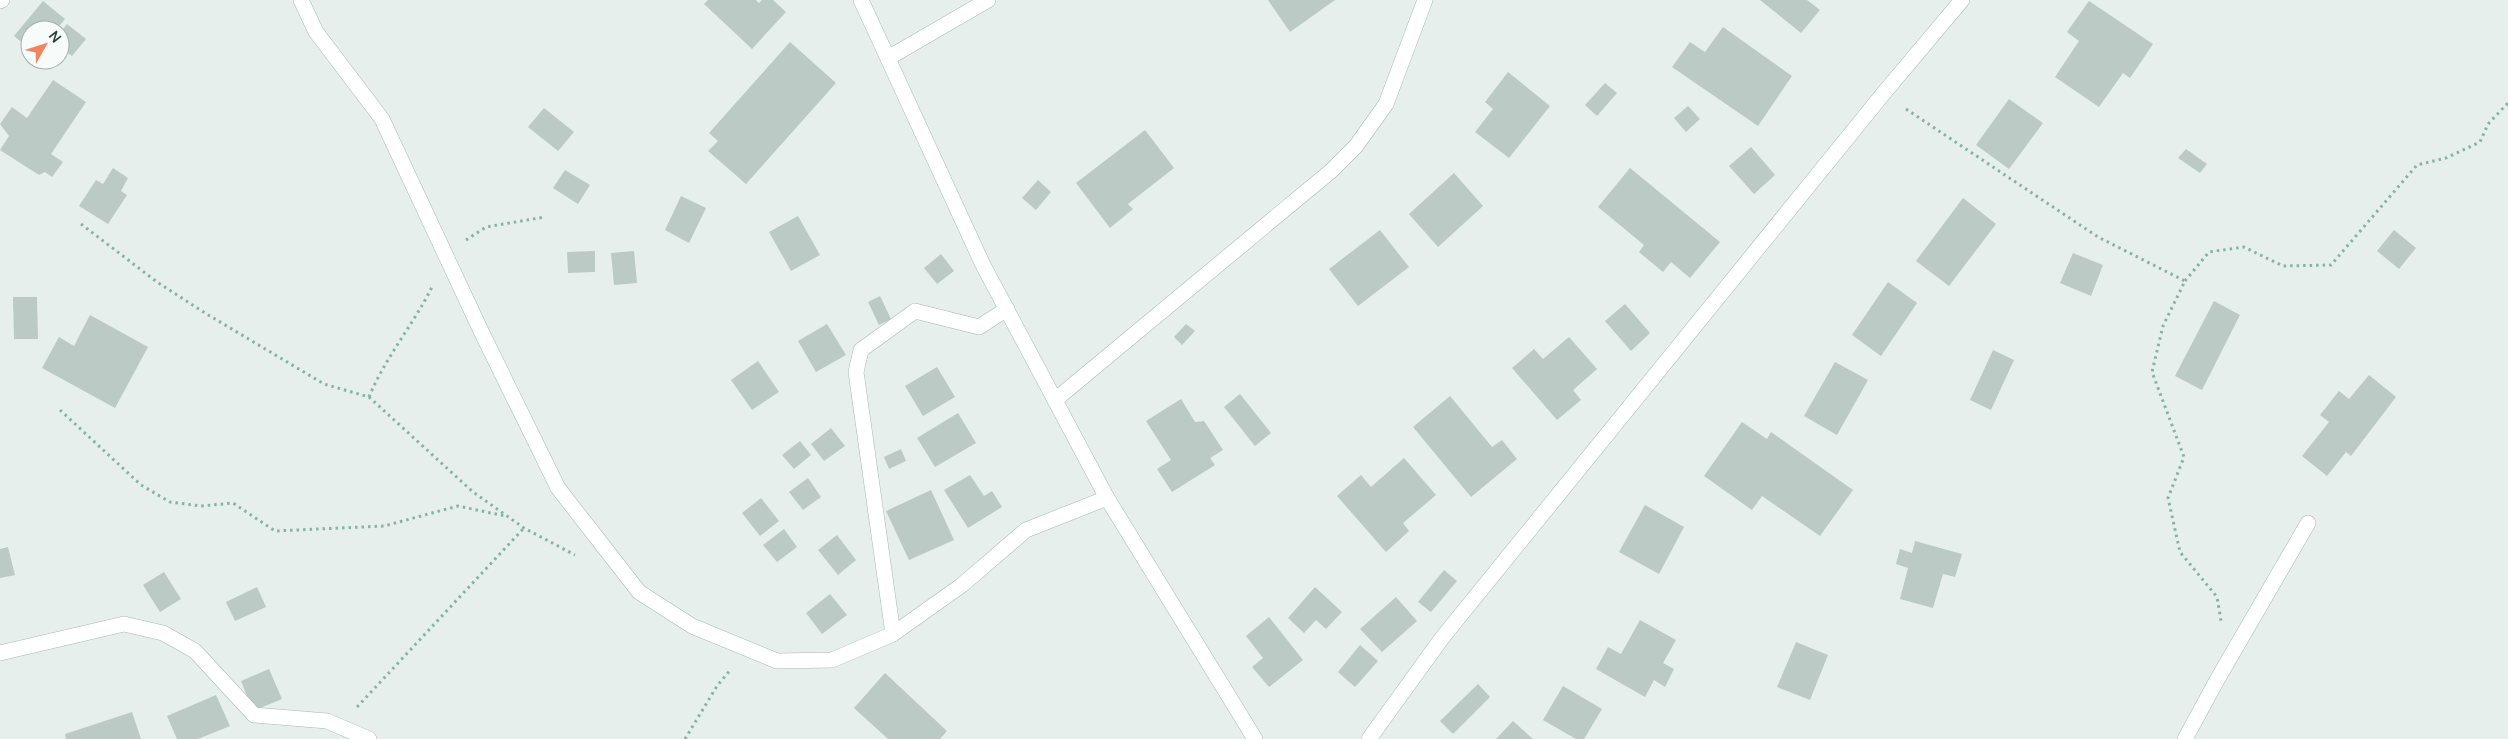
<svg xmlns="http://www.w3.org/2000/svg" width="2508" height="739" font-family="Manrope,sans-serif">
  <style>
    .building { fill: #bbcac4 }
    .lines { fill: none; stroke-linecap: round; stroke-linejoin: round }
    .street-casing { stroke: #a8b8b2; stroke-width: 16 }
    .secondary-casing { stroke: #a4bbb3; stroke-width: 16 }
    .path { stroke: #86b3a5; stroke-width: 3; stroke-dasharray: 2.5 4; stroke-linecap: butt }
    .street { stroke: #fff; stroke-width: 15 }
    .secondary { stroke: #fff; stroke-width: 15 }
  </style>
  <rect width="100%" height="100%" fill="#e6efeb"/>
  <g class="building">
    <polygon points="708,0 756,0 759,3 762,0 773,0 786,12 752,49 704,4"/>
    <polygon points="1268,0 1335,0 1290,32"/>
    <polygon points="1760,0 1807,0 1820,10 1801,33"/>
    <polygon points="43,1 65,19 56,30 30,30 30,49 14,36"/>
    <polygon points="2089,1 2153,44 2130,78 2123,73 2099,107 2055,77 2079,41 2067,32"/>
    <polygon points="67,24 86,39 72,56 60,47 60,33"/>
    <polygon points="1723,27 1792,76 1758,126 1672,67 1690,42 1705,52"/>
    <polygon points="790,42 836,83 746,184 708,151 718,141 709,133"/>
    <polygon points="1508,72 1550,106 1509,158 1475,132 1493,109 1485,102"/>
    <polygon points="53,80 86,102 51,154 63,162 52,177 45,172 39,175 0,150 9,136 0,124 12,107 27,118"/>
    <polygon points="1605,83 1617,93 1597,116 1585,105"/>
    <polygon points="2009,99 2043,123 2009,169 1976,145"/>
    <polygon points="1688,106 1700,119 1686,132 1674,118"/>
    <polygon points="544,108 574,132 558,151 528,127"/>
    <polygon points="1145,130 1174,168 1128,204 1133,209 1110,228 1076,183"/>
    <polygon points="1751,147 1775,175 1754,194 1729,166"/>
    <polygon points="2186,149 2207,164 2200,173 2178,158"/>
    <polygon points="113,168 128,178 121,191 127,195 108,224 79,206 96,180 103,184"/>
    <polygon points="1630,168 1720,242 1690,278 1671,262 1663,272 1639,252 1644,245 1598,207"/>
    <polygon points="565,170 590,185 578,204 553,188"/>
    <polygon points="1454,173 1483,206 1438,247 1409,214"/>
    <polygon points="1038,180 1051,192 1036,210 1022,198"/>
    <polygon points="681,196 706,208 689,243 665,230"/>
    <polygon points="1963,198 1996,224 1949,286 1916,261"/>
    <polygon points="798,216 820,255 791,271 769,232"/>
    <polygon points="1380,230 1409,267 1358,306 1329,269"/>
    <polygon points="2394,230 2416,248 2399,269 2377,251"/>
    <polygon points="595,251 595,272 568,273 567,252"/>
    <polygon points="634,251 637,283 614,285 611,253"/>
    <polygon points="2073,253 2103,265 2091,296 2060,283"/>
    <polygon points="941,254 954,271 937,284 924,268"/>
    <polygon points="1888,282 1917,303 1881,356 1852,335"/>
    <polygon points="880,296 891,319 879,325 868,302"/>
    <polygon points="13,297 37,297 38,339 14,339"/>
    <polygon points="2214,301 2240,315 2202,390 2175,376"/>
    <polygon points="1625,304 1650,333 1631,351 1605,321"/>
    <polygon points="90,315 148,347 115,408 42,368 59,337 74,346"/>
    <polygon points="827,324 846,355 816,372 798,341"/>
    <polygon points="1186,324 1195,331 1182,345 1174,337"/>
    <polygon points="1569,337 1597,369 1573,390 1581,400 1557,420 1512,368 1534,349 1543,359"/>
    <polygon points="1993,350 2014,360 1991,410 1970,400"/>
    <polygon points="758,361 779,392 752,410 731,380"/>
    <polygon points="1835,362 1868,380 1837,435 1804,416"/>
    <polygon points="937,367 955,397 923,416 905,386"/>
    <polygon points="2369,375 2396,397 2351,456 2346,452 2327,476 2302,456 2329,422 2320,415 2339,391 2349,399"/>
    <polygon points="1240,394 1271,433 1255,446 1224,407"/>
    <polygon points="1450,396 1492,447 1502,440 1517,459 1471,497 1413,427"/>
    <polygon points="1181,399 1195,422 1204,421 1223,450 1210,458 1215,465 1172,492 1157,469 1171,460 1146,421"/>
    <polygon points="958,413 976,443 935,467 917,438"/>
    <polygon points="1742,422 1767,439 1771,432 1853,490 1820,536 1762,496 1752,510 1704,476"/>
    <polygon points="831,428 845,446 824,461 811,444"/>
    <polygon points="800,441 811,455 794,469 782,455"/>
    <polygon points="901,449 906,461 889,469 884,457"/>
    <polygon points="1404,458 1436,495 1403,523 1409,531 1386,552 1337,496 1361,475 1371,487"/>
    <polygon points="970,475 984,496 992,491 1002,507 968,528 944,490"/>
    <polygon points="808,478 821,497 803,510 789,492"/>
    <polygon points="931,490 954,540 909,560 886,511"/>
    <polygon points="761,498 779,521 760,536 742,513"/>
    <polygon points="1645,505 1684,527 1659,574 1619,552"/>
    <polygon points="784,529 797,547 777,562 763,545"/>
    <polygon points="837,535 856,560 838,575 818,550"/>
    <polygon points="1915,541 1962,554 1955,577 1943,574 1933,608 1900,599 1908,568 1896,564 1900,549 1912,553"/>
    <polygon points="8,547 15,575 0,578 0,549"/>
    <polygon points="1444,570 1457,581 1431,612 1418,602"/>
    <polygon points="164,572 181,599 160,612 143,585"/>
    <polygon points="257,587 266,607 235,621 226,602"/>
    <polygon points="1315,587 1342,612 1326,629 1316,620 1304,633 1288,618"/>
    <polygon points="830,594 847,615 822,634 806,613"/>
    <polygon points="1396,597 1417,621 1382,652 1360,629"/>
    <polygon points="1269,617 1303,660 1269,687 1252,667 1263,658 1246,636"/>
    <polygon points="1640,620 1676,640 1663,663 1674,669 1665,687 1654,680 1645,697 1596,669 1608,647 1621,654"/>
    <polygon points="1796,642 1828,655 1810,700 1777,687"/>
    <polygon points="1360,645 1378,661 1355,687 1338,672"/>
    <polygon points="269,669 282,699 253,711 241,681"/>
    <polygon points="885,673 947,731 940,739 888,739 854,708"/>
    <polygon points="1478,684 1490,697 1453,734 1440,721"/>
    <polygon points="1563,686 1602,709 1584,739 1576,739 1543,720"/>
    <polygon points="216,695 230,726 198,739 177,739 167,716"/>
    <polygon points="132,712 141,739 66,739 65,734"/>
    <polygon points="1513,721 1533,739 1496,739"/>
  </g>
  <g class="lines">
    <defs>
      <g id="street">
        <polyline points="301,0 316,32 382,119 481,331 558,488 639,592 692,626 777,661 832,660 893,634 962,585 1026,530 1107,498"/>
        <polyline points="861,0 983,265 1107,498 1255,739"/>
        <polyline points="0,1 2,0"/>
        <polyline points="888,58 988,0"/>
        <polyline points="1055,400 1331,171 1356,146 1386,104 1425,0"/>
        <polyline points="893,634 856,372 861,350 915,311 979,327 1007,309"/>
        <polyline points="0,653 124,624 163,633 195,651 254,715 327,721 369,739"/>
        <polyline points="2185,739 2217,680 2308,523"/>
      </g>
      <polyline id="secondary" points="1369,739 1442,638 1883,94 1962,0"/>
    </defs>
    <use href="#street" class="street-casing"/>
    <use href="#secondary" class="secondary-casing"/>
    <g class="path">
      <polyline points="1906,109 2098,237 2185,281 2163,326 2152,372 2184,457 2168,498 2180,552 2217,597 2221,621"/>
      <polyline points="81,224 157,282 205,313 324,384 369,397 473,492 524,528 575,555"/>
      <polyline points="466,240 486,227 545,217"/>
      <polyline points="2185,281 2209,252 2244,247 2283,266 2331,265 2417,165 2446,158 2480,142 2488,124 2508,103"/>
      <path d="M369,397c16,-39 44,-72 63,-110"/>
      <polyline points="60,410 141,485 170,502 201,506 233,503 275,531 384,526 458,506 505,516"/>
      <polyline points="357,707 524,528"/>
      <polyline points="685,739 717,686 731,669"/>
    </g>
    <use href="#street" class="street"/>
    <use href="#secondary" class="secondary"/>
  </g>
  <g transform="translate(45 45) rotate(51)"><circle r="24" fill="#f7fbf9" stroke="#a3b1ad"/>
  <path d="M0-4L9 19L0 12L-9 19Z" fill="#f4845f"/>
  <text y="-8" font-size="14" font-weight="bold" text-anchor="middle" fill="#24423a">N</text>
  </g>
</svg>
